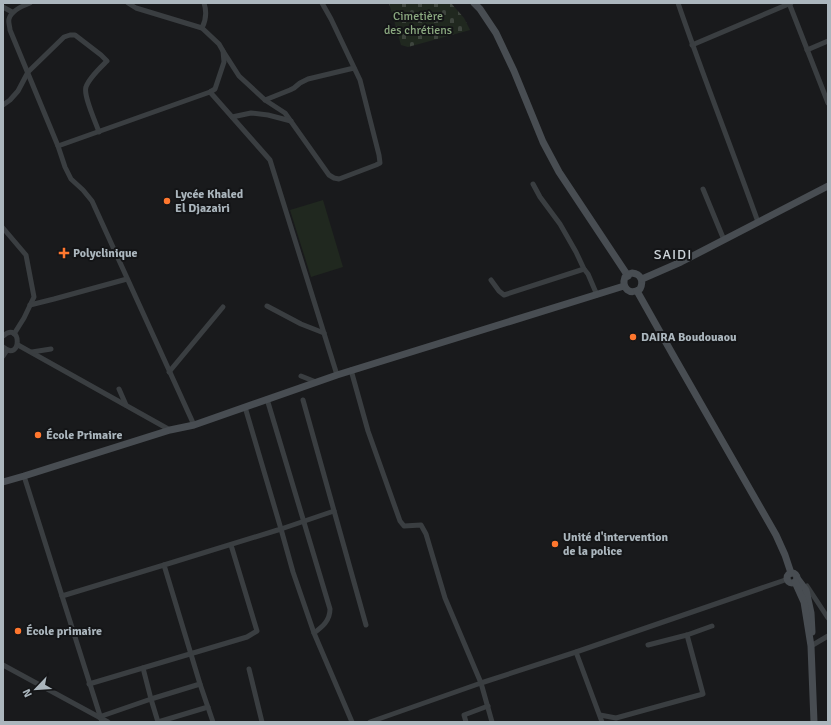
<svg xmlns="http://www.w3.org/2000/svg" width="831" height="725" font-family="Signika,sans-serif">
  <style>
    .grass { fill: #20281f }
    .cemetery { fill: url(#cemetery-stones) }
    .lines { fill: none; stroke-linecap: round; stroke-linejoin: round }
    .street { stroke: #3a3e41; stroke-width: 5 }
    .secondary { stroke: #484d52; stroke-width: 7 }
    .poi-dot { fill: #ff772e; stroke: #141517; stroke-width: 1.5 }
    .labels { text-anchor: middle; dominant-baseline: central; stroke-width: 4; stroke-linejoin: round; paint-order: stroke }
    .park-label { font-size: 12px; fill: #8ba980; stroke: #141517 }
    .poi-label { font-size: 12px; font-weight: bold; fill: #abb6bd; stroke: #141517; text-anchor: start }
    .quarter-label { font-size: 14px; letter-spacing: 1px; fill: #ccd3d8; stroke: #141517 }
  </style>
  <defs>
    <pattern id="cemetery-stones" width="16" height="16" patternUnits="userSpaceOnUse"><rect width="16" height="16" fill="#20281f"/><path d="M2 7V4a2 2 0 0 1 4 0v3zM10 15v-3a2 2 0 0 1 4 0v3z" fill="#3e453e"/></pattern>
  </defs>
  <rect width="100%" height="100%" fill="#191a1c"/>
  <polygon class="grass" points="323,200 343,267 311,277 290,210"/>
  <polygon class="cemetery" points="389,3 451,3 464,18 470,30 408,47 401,45"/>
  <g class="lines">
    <g class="street">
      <path d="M30,3c-8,3 -19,8 -21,16 -1,4 1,7 1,11l48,116 7,21 6,12 12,11 9,11 102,224"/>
      <path d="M678,3c25,73 54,146 80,219"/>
      <polyline points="789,3 828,103"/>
      <polyline points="3,7 12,12"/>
      <path d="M202,28c4,-8 5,-16 2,-25"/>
      <polyline points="692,45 791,3"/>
      <polyline points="807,50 828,41"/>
      <polyline points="223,51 239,76 265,100 285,113 329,175 334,178 339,179 376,165 380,163 379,155 360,80 331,19 322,3"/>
      <polyline points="210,92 270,160 337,375"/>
      <polyline points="265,100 290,90 294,88 300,83 308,79 354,68"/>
      <path d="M3,105l7,-5 8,-9 10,-19 36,-35 6,-2h5l26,20 6,6c-7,7 -18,17 -21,26 -3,8 10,36 13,45"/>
      <polyline points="232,117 251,113 268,115 291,121"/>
      <polyline points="58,146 210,92 215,89 224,62 223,51 219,44 202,28 136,8 128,3"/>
      <polyline points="533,184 540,197 560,224 576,252 584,269 588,274 597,295"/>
      <polyline points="703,189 724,240"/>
      <polyline points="3,228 26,255 34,297 24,318 14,334"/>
      <polyline points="491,280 499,291 504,295 584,269"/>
      <polyline points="30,305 54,299 127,279"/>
      <polyline points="267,306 301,324 324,333"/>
      <path d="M3,336c19,-16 19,27 0,11"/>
      <polyline points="18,345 170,430"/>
      <polyline points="32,352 51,349"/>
      <polyline points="3,356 7,350"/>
      <polyline points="351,370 368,431 400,521 404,526 421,525 426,534 445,598 481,683 492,722"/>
      <polyline points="169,372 223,307"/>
      <polyline points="301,376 316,382"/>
      <polyline points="119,389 126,405"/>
      <path d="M267,399l63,210c0,12 -8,18 -16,24"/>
      <polyline points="303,400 366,625"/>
      <polyline points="24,476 62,596 164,565"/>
      <polyline points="334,511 281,529 293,572 314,633 352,722"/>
      <polyline points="807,586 828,618"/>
      <polyline points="62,596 102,722"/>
      <polyline points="648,645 687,635 712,626"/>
      <polyline points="811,646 828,636"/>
      <polyline points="576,652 602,722"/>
      <polyline points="3,665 108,722"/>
      <polyline points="143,668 151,699 158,722"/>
      <polyline points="249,669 262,722"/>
      <polyline points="89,684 247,637 257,631 231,545"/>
      <polyline points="600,715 616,718 703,694 687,635"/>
      <polyline points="99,717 151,699 200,684"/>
      <polyline points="158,722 208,707"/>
      <polyline points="213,722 200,684 164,565 281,529 245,407"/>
      <polyline points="370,722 481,683 576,652 788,579"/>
      <polyline points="466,722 464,715 488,706"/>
    </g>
    <g class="secondary">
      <polyline points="474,3 480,9 496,33 514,71 543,142 559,172 628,276"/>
      <path d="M632,273c9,1 12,8 8,16 -10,7 -19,-1 -15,-12l3,-1 1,-2z"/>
      <polyline points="642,279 681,262 828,186"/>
      <polyline points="637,291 673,355 776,535 785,555 791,573"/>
      <polyline points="3,482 24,476 170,430 194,425 337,375 624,286"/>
      <circle cx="792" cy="578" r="5"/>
      <polyline points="797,578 806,590 811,613 812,632"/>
      <polyline points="795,582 804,602 811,646 814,722"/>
    </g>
  </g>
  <g class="poi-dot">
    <circle cx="167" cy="201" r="4"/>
    <path d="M62 247h4v4h4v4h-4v4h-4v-4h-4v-4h4z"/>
    <circle cx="633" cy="337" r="4"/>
    <circle cx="38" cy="435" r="4"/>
    <circle cx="555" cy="544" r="4"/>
    <circle cx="18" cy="631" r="4"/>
  </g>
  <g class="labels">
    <g class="park-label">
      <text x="418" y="16">Cimetière<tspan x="418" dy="14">des chrétiens</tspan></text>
    </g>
    <g class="poi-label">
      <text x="175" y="194">Lycée Khaled<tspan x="175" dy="14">El Djazairi</tspan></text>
      <text x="73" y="253">Polyclinique</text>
      <text x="641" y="337">DAIRA Boudouaou</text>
      <text x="46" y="435">École Primaire</text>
      <text x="563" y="537">Unité d'intervention<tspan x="563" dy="14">de la police</tspan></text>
      <text x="26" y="631">École primaire</text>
    </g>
    <g class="quarter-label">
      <text x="673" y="254">SAIDI</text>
    </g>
  </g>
  <rect width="831" height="725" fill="none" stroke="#abb6bd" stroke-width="8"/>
  <g transform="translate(36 689) rotate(245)" stroke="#141517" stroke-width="3" paint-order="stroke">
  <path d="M0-3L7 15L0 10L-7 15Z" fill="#abb6bd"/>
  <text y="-6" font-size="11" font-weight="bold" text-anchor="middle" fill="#abb6bd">N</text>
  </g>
</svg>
